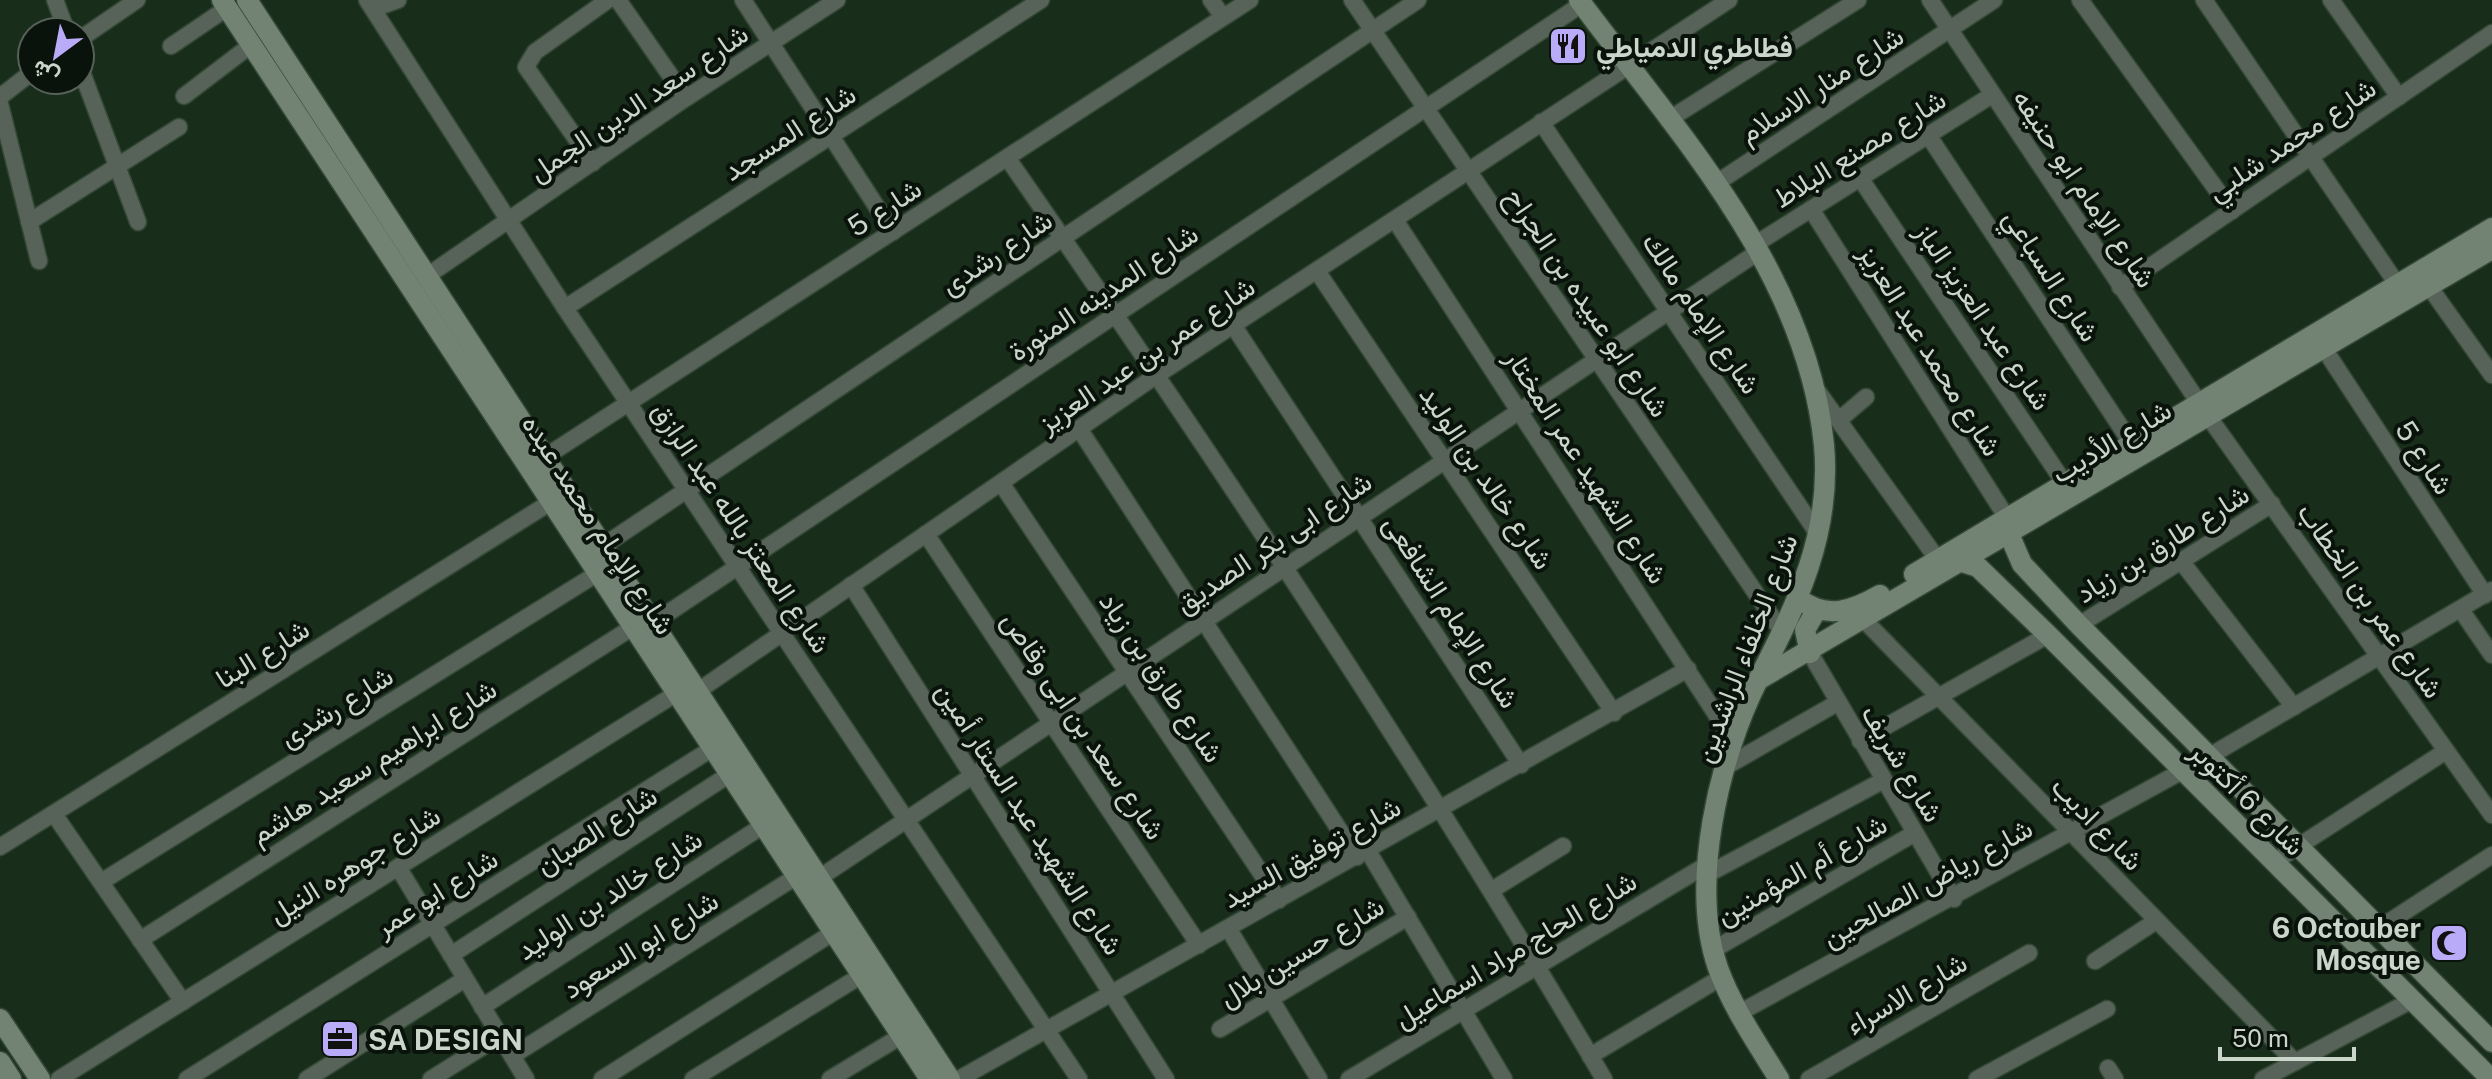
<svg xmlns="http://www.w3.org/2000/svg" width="2492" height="1079" font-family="'Public Sans',Vazirmatn,sans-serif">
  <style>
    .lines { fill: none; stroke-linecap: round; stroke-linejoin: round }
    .street-casing { stroke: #344836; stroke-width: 19 }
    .secondary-casing { stroke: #344836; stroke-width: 23 }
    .street { stroke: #576258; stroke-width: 16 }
    .secondary { stroke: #728273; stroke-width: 20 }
    .labels { text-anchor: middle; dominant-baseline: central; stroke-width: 8; stroke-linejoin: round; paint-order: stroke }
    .poi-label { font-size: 28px; font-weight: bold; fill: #c9d6c9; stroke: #0a130b; text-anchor: start }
    .street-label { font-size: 28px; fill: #c9d6c9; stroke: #0a130b }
  </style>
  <rect width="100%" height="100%" fill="#182d1a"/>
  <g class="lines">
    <defs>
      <g id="street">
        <polyline points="55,0 67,32"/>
        <polyline points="367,0 565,308 1079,1079"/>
        <polyline points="618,0 686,98"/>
        <polyline points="743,0 893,232"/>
        <polyline points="1211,0 1223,17"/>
        <polyline points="1352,0 1783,633"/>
        <polyline points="1930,0 2199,403"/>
        <polyline points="2080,0 2232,211"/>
        <polyline points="2204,0 2397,284"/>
        <polyline points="2331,0 2399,97"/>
        <polyline points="373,9 398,0"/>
        <polyline points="80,39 137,0"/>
        <polyline points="171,46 227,8"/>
        <polyline points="80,67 138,222"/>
        <polyline points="184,96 251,45"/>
        <polyline points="0,97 32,72"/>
        <polyline points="0,104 39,261"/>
        <polyline points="1668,120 1858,0"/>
        <polyline points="1541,122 1818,534"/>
        <polyline points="1928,135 2132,444"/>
        <path d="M1008,159c209,301 410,604 596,920"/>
        <polyline points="593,163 526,67 535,52 608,0"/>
        <polyline points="1860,178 2065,484"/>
        <polyline points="1715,184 1994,0"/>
        <polyline points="1811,209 2007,518"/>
        <polyline points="1395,220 1734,742"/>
        <polyline points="29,222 179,127"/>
        <polyline points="1754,245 1992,95"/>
        <polyline points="1317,271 1614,713"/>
        <polyline points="427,276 686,98 837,0"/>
        <polyline points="2428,285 2492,375"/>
        <polyline points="2120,287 2492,33"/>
        <polyline points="565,308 1041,0"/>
        <polyline points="1233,325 1521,765"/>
        <polyline points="2323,347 2485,595"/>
        <polyline points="1816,389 1938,560"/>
        <polyline points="2208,416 2492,815"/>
        <polyline points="1839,420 1866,397"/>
        <polyline points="1080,430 1357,857"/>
        <polyline points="545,457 1250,0"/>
        <polyline points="1001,483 1279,900"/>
        <polyline points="926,534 1199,945"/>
        <polyline points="603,546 1418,0"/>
        <polyline points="2181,561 2294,707"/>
        <polyline points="851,585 1166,1079"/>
        <polyline points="2461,610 2492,655"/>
        <polyline points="1864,620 2295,1062"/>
        <polyline points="653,623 1582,4"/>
        <polyline points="2079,625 2272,504"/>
        <polyline points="1810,653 1954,899"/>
        <polyline points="698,691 1157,375 1729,0"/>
        <polyline points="1860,741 2048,635"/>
        <polyline points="1727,766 1837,703"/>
        <polyline points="54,814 183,1002"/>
        <polyline points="0,847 551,502"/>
        <polyline points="1368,851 1504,1079"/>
        <polyline points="2274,862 2446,751"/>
        <polyline points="398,867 526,1079"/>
        <polyline points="1706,875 1884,780"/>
        <polyline points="819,878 1758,252"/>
        <polyline points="101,882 598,573"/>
        <polyline points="1492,890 1563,846"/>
        <polyline points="1228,928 1319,1079"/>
        <polyline points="2378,929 2492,855"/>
        <polyline points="140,940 633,627"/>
        <polyline points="1713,950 1915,833"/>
        <polyline points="451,955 730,774"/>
        <polyline points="2095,961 2156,921"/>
        <polyline points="482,1007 764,825"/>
        <polyline points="1739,1013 2208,757 2492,590"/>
        <polyline points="1220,1029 1408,917"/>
        <polyline points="512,1056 797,876"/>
        <polyline points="1590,1056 1722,977"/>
        <polyline points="2108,1068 2115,1079"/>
        <polyline points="59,1079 677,693"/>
        <polyline points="187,1079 713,748"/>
        <polyline points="307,1079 465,979"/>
        <polyline points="431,1079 500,1036"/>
        <polyline points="602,1079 834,932"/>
        <polyline points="693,1079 862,975"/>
        <polyline points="830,1079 911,1030"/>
        <polyline points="959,1079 1688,669"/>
        <polyline points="1349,1079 1708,864"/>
        <polyline points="1809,1079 2029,953"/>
        <polyline points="1977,1079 2107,1009"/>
        <polyline points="2263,1079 2412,1000"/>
      </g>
      <g id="secondary">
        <polyline points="222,0 930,1079"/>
        <polyline points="247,0 950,1079"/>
        <path d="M1579,0c99,133 228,272 245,445 8,88 -27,159 -66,235 -39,77 -69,204 -40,288 14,39 39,75 61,111"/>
        <polyline points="2009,534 2022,564 2079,625 2492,1042"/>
        <polyline points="1962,562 1978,567 2048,635 2491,1079"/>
        <polyline points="1914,574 2492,228"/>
        <path d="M1799,599c28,21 53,12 81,-4"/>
        <polyline points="1810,653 1805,630 1817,609"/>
        <polyline points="1758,680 2492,249"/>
        <polyline points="0,1019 40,1079"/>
        <polyline points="0,1062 11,1079"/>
      </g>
    </defs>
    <use href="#street" class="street-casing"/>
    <use href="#secondary" class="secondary-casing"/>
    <use href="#street" class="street"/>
    <use href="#secondary" class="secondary"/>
  </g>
  <defs>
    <symbol id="restaurant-square" viewBox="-11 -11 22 22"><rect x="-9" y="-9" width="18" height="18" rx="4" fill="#b9abf7" stroke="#0a130b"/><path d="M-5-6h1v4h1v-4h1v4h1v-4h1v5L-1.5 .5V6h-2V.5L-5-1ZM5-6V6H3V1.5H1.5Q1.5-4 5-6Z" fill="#111"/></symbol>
    <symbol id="mosque-square" viewBox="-11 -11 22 22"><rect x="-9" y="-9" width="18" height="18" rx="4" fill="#b9abf7" stroke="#0a130b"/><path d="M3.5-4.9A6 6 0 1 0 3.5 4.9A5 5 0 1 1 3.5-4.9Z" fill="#111"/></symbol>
    <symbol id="office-square" viewBox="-11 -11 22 22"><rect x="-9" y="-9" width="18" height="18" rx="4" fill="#b9abf7" stroke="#0a130b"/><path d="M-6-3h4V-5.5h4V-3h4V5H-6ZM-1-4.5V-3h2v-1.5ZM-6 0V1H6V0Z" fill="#111"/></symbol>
  </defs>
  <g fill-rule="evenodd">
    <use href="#restaurant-square" x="1546" y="24" width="44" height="44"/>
    <use href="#mosque-square" x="2427" y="921" width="44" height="44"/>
    <use href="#office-square" x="318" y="1017" width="44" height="44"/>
  </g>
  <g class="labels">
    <g class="poi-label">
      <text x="1596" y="46">فطاطري الدمياطي</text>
      <text x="2421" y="927" text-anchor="end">6 Octouber<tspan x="2421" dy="32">Mosque</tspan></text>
      <text x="368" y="1039">SA DESIGN</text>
    </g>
    <g class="street-label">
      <text transform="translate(1821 84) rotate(-33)">شارع منار الاسلام</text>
      <text transform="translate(638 102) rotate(-34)">شارع سعد الدين الجمل</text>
      <text transform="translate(789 132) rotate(-33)">شارع المسجد</text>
      <text transform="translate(2291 139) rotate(-34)">شارع محمد شلبي</text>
      <text transform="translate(1859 148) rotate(-32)">شارع مصنع البلاط</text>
      <text transform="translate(2085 188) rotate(56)">شارع الإمام ابو حنيفه</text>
      <text transform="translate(884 207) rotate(-33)">شارع 5</text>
      <text transform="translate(996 252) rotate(-34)">شارع رشدى</text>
      <text transform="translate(2052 275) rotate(57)">شارع السباعي</text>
      <text transform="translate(1103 292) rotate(-34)">شارع المدينه المنورة</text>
      <text transform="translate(1588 302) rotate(56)">شارع ابو عبيده بن الجراح</text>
      <text transform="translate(1702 313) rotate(56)">شارع الإمام مالك</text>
      <text transform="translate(1984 316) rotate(56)">شارع عبد العزيز الباز</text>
      <text transform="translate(1931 350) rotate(58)">شارع محمد عبد العزيز</text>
      <text transform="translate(1146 354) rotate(-34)">شارع عمر بن عبد العزيز</text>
      <text transform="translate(2111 441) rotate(-31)">شارع الأديب</text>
      <text transform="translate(2425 457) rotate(57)">شارع 5</text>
      <text transform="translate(1587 466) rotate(57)">شارع الشهيد عمر المختار</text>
      <text transform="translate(1487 477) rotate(56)">شارع خالد بن الوليد</text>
      <text transform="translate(599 524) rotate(57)">شارع الإمام محمد عبده</text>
      <text transform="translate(742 527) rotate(56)">شارع المعتز بالله عبد الرازق</text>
      <text transform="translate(1273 542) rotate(-34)">شارع ابى بكر الصديق</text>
      <text transform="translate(2162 543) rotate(-32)">شارع طارق بن زياد</text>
      <text transform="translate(2371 600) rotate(55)">شارع عمر بن الخطاب</text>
      <text transform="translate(1452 611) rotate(57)">شارع الإمام الشافعى</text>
      <text transform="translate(1745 648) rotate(-69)">شارع الخلفاء الراشدين</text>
      <text transform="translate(262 653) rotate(-32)">شارع البنا</text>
      <text transform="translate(1162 677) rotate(56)">شارع طارق بن زياد</text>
      <text transform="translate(336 706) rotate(-32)">شارع رشدى</text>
      <text transform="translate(1084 725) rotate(56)">شارع سعد بن ابى وقاص</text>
      <text transform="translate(373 761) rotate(-32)">شارع ابراهيم سعيد هاشم</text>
      <text transform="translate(1903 763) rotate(59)">شارع شريف</text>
      <text transform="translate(2248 798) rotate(45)">شارع 6 أكتوبر</text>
      <text transform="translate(1030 818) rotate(57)">شارع الشهيد عبد الستار أمين</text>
      <text transform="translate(2098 823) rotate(46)">شارع اديب</text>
      <text transform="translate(596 830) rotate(-33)">شارع الصبان</text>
      <text transform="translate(1311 852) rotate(-29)">شارع توفيق السيد</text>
      <text transform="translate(354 864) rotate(-32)">شارع جوهره النيل</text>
      <text transform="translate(1801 869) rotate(-30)">شارع أم المؤمنين</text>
      <text transform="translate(1927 882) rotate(-29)">شارع رياض الصالحين</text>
      <text transform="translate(436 892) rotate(-32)">شارع ابو عمر</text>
      <text transform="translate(609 894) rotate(-33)">شارع خالد بن الوليد</text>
      <text transform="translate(640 944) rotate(-32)">شارع ابو السعود</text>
      <text transform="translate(1515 949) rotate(-31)">شارع الحاج مراد اسماعيل</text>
      <text transform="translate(1301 951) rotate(-31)">شارع حسين بلال</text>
      <text transform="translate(1906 993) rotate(-30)">شارع الاسراء</text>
    </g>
  </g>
  <g transform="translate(56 56) rotate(212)"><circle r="38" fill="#0a130b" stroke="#566157" stroke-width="2"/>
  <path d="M0-6L14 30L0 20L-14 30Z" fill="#b9abf7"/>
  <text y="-12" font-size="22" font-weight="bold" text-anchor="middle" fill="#c9d6c9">ش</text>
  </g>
  <path d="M2220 1047v12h134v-12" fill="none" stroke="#c9d6c9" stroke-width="4"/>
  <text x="2232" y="1047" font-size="24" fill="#c9d6c9" stroke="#0a130b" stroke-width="6" paint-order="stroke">50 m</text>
</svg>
